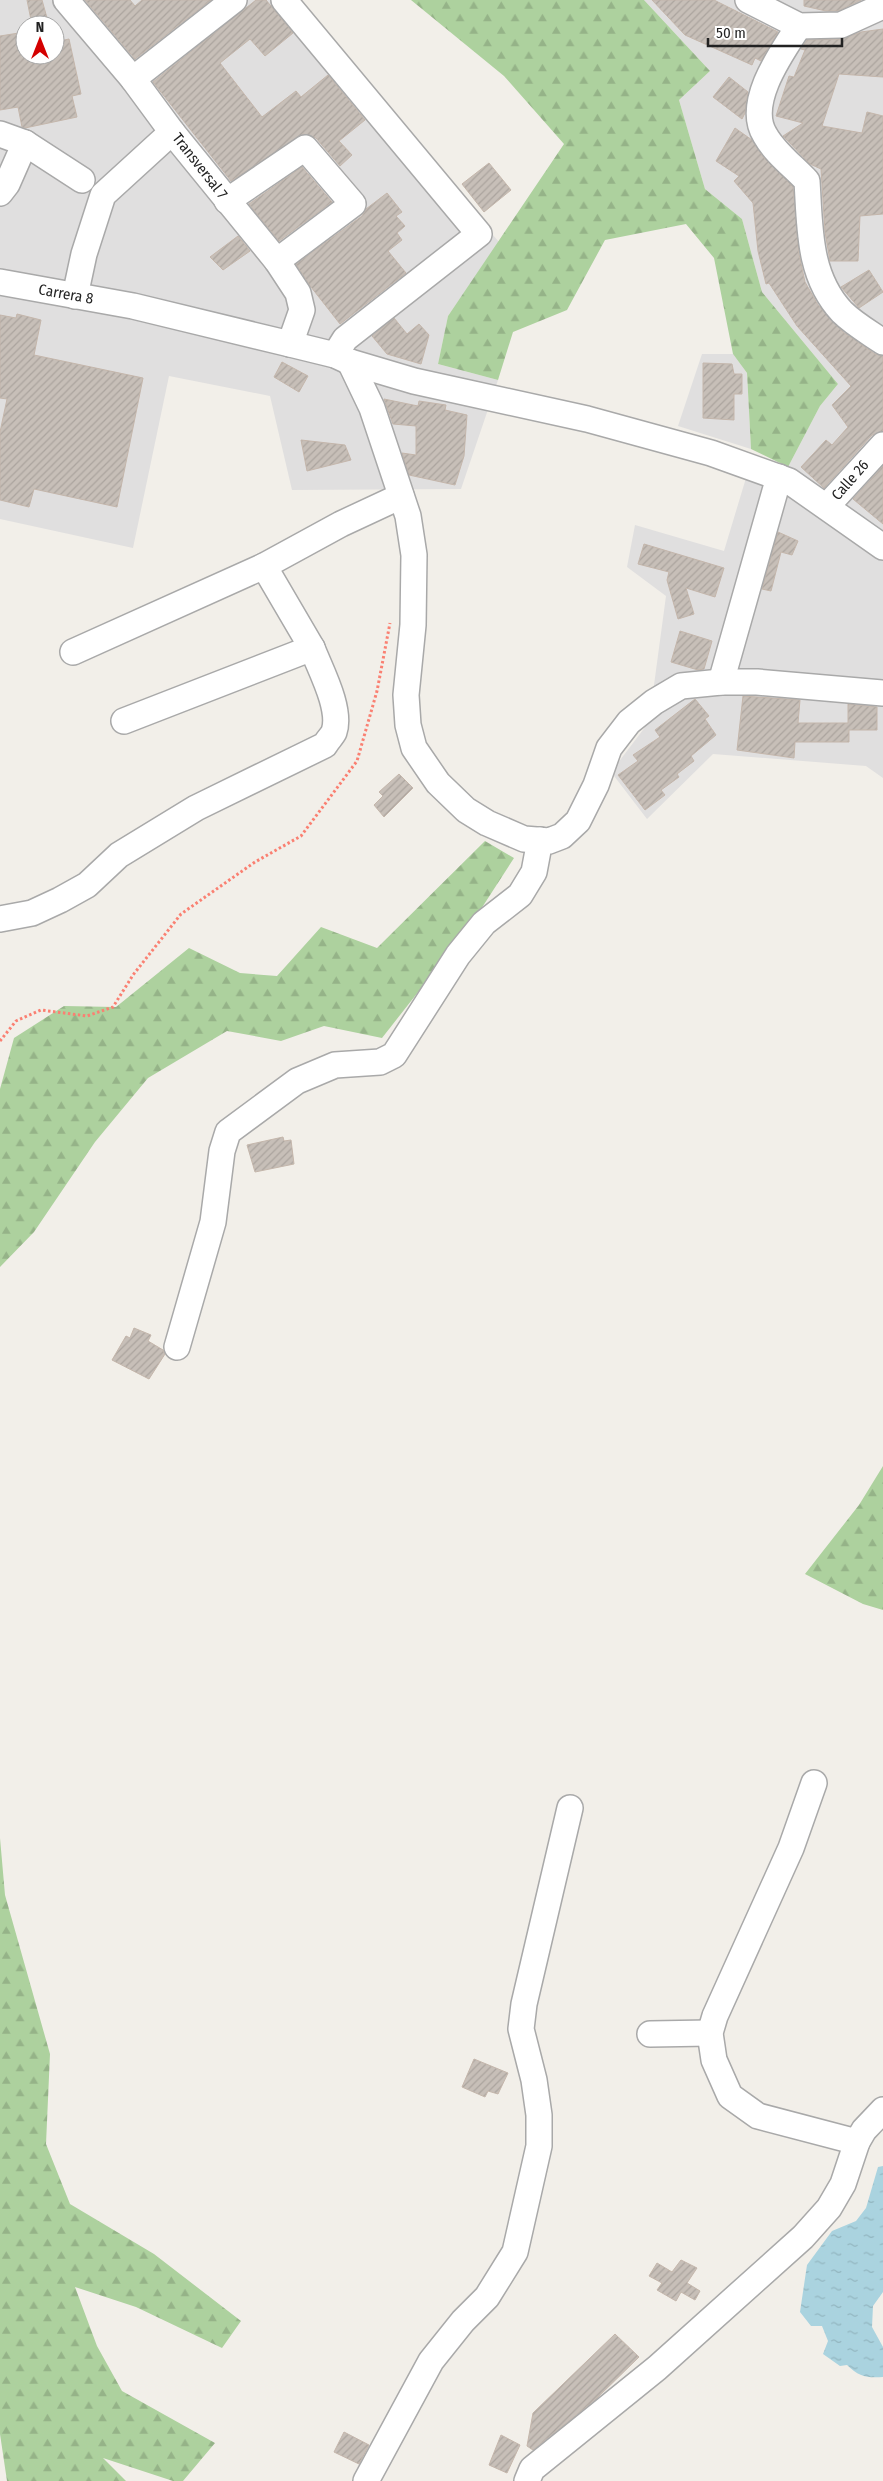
<svg xmlns="http://www.w3.org/2000/svg" width="883" height="2481" font-family="'Fira Sans Condensed',sans-serif">
  <style>
    .residential { fill: #e0dfdf; fill-rule: evenodd }
    .forest { fill: url(#forest-firs) }
    .water { fill: url(#water-ripples) }
    .building { fill: url(#building-hatch); stroke: #c4b6ab }
    .lines { fill: none; stroke-linecap: round; stroke-linejoin: round }
    .minor-casing { stroke: #a9a9a9; stroke-width: 28 }
    .path { stroke: #fa8072; stroke-width: 3; stroke-dasharray: 2.5 2.5; stroke-linecap: butt }
    .minor { stroke: #fff; stroke-width: 25 }
    .labels { text-anchor: middle; dominant-baseline: central; stroke-width: 4; stroke-linejoin: round; paint-order: stroke }
    .street-label { font-size: 15px; fill: #222; stroke: #fff }
  </style>
  <defs>
    <pattern id="forest-firs" width="22" height="20" patternUnits="userSpaceOnUse" patternTransform="scale(1.25)"><rect width="22" height="20" fill="#add19e"/><path d="M5 1l3.5 6h-7zM16 11l3.5 6h-7z" fill="#95b388"/></pattern>
    <pattern id="water-ripples" width="26" height="14" patternUnits="userSpaceOnUse" patternTransform="scale(1.25)"><rect width="26" height="14" fill="#aad3df"/><path d="M2 4q2-2 4 0t4 0M15 11q2-2 4 0t4 0" fill="none" stroke="#92b5bf"/></pattern>
    <pattern id="building-hatch" width="6" height="6" patternUnits="userSpaceOnUse" patternTransform="scale(1.25)"><rect width="6" height="6" fill="#c7bfb8"/><path d="M-1 1l2-2M0 6l6-6M5 7l2-2" fill="none" stroke="#aba49e"/></pattern>
  </defs>
  <rect width="100%" height="100%" fill="#f2efe9"/>
  <g class="residential">
    <path d="M0,0h290l209,242 -51,74 -10,48 60,16 -37,109 -169,1 -22,-94 -101,-20 -36,172 -133,-29zM25,25h30v30h-30z"/>
    <polygon points="644,0 883,0 883,778 866,766 713,754 647,819 611,772 649,722 666,596 627,567 635,525 724,551 746,478 788,467 820,406 838,384 762,292 742,219 705,189 679,100 710,71"/>
    <polygon points="702,354 733,354 747,373 751,449 678,426"/>
  </g>
  <g class="forest">
    <polygon points="411,0 644,0 710,71 679,100 705,189 742,219 762,292 838,384 820,406 788,467 751,449 747,373 733,354 714,258 686,224 605,240 567,310 513,332 498,380 438,364 448,316 564,144 504,76"/>
    <polygon points="485,841 514,858 470,926 382,1038 324,1026 281,1041 227,1031 148,1078 95,1142 34,1232 0,1267 0,1089 14,1038 64,1006 116,1007 189,948 240,973 277,976 321,927 377,948"/>
    <polygon points="883,1466 883,1610 863,1604 805,1574 859,1505"/>
    <polygon points="0,1838 5,1895 50,2054 46,2144 70,2204 154,2254 241,2321 222,2348 136,2307 75,2287 97,2346 122,2391 215,2443 183,2481 173,2481 103,2458 126,2481 7,2481 0,2434"/>
  </g>
  <path class="water" d="M883,2166v126l-10,14 -1,21 11,20v30c-16,1 -24,0 -36,-12l-7,1 -17,-12 5,-13 -6,-15h-11l-11,-14 7,-47 25,-34 24,-10 10,-13 12,-41z"/>
  <g class="building">
    <polygon points="27,0 42,0 49,25 32,25"/>
    <polygon points="85,0 130,0 135,6 142,0 211,0 135,59"/>
    <polygon points="256,0 266,0 293,33 265,56 250,39 220,63 262,117 296,91 301,97 328,75 365,120 339,141 352,155 340,166 316,138 303,134 231,181 153,82"/>
    <polygon points="652,0 714,0 778,32 761,61 755,58 752,65 685,35"/>
    <polygon points="804,0 861,0 838,11 826,11 804,6"/>
    <polygon points="883,29 883,77 839,74 822,126 862,133 867,112 883,116 883,214 860,216 858,261 830,261 825,232 821,169 810,164 783,136 803,123 776,116 789,76 794,77 805,50 801,49 807,40 842,39 861,32"/>
    <polygon points="25,32 25,55 55,55 55,42 69,39 81,94 72,96 77,117 25,128 22,127 18,107 0,110 0,36"/>
    <polygon points="729,77 748,92 745,113 742,119 713,97"/>
    <polygon points="735,128 752,140 763,157 793,187 799,254 805,282 818,305 843,332 875,354 883,356 883,431 872,435 824,488 801,467 826,440 832,445 848,427 832,405 851,386 797,326 769,283 766,284 758,251 753,203 734,181 739,176 716,161"/>
    <polygon points="489,163 511,190 484,212 462,184"/>
    <polygon points="302,167 332,202 279,241 249,204"/>
    <polygon points="387,193 402,212 396,216 405,226 397,233 402,240 388,251 406,273 340,324 311,287 296,264 362,216 366,209"/>
    <polygon points="238,236 250,251 223,270 210,257"/>
    <polygon points="869,270 883,292 859,308 841,287"/>
    <polygon points="17,314 41,320 34,355 143,378 117,507 34,489 29,507 0,500 0,432 7,399 0,398 0,315 16,318"/>
    <polygon points="394,318 407,334 419,324 429,335 421,364 387,354 372,336"/>
    <polygon points="282,362 308,376 299,392 274,377"/>
    <polygon points="703,363 732,364 734,374 742,374 742,394 734,394 734,420 703,418"/>
    <polygon points="384,399 418,406 419,401 446,405 445,410 467,415 464,456 455,485 409,475 402,453 416,455 416,426 393,424"/>
    <polygon points="301,440 345,445 351,460 307,471"/>
    <polygon points="883,466 883,524 853,499"/>
    <polygon points="778,532 798,541 792,555 781,552 771,591 762,589"/>
    <polygon points="644,544 724,568 715,597 686,588 694,614 678,619 667,580 669,572 638,564"/>
    <polygon points="680,631 712,641 704,669 698,670 671,662"/>
    <polygon points="743,696 800,700 798,723 848,723 848,704 877,707 877,730 849,730 849,742 795,742 794,758 737,750"/>
    <polygon points="695,699 709,716 705,719 716,735 691,756 694,761 677,774 679,777 661,790 665,795 645,810 618,775 638,761 633,755 660,737 655,730"/>
    <polygon points="399,774 413,788 384,817 374,805 383,796 379,792"/>
    <polygon points="283,1137 284,1141 291,1140 294,1164 255,1172 247,1145"/>
    <polygon points="134,1328 151,1335 148,1341 163,1350 165,1354 149,1379 112,1360 126,1336 130,1338"/>
    <polygon points="474,2059 508,2073 498,2094 488,2091 485,2097 462,2087"/>
    <polygon points="681,2260 697,2268 687,2283 700,2291 695,2300 681,2292 676,2301 657,2290 662,2283 649,2276 657,2263 672,2272"/>
    <polygon points="615,2334 639,2357 595,2400 533,2450 527,2446 533,2413"/>
    <polygon points="344,2432 369,2445 359,2464 334,2452"/>
    <polygon points="501,2435 520,2445 507,2473 489,2465"/>
  </g>
  <g class="lines">
    <defs>
      <g id="minor">
        <polyline points="66,0 133,79 172,132 277,261 298,293 302,310 290,344"/>
        <polyline points="284,0 479,234 345,339 335,355"/>
        <polyline points="748,0 799,26 841,25 883,6"/>
        <path d="M799,26c-17,26 -54,77 -34,109 10,18 28,31 42,46 3,46 1,95 35,131 12,12 28,21 41,30"/>
        <polyline points="133,79 234,0"/>
        <polyline points="0,134 25,143 82,180"/>
        <polyline points="0,193 7,184 25,143"/>
        <polyline points="227,201 305,148 353,204 277,261"/>
        <polyline points="0,282 133,306 290,344 335,355 350,362 414,381 587,419 711,453 789,481 883,547"/>
        <polyline points="75,296 84,254 103,195 172,132"/>
        <polyline points="350,362 372,408 408,516 414,555 413,625 406,695 408,725 414,748 438,783 466,810 487,823 524,839 549,841 562,836 578,821 596,785 609,748 629,722 654,702 681,686 721,682 757,682 883,693"/>
        <polyline points="827,506 883,445"/>
        <polyline points="73,652 264,566 341,524 401,496"/>
        <polyline points="721,682 779,477"/>
        <polyline points="124,721 312,648 264,566"/>
        <path d="M0,919l32,-6 28,-13 27,-15 32,-30 77,-47 129,-63c2,-4 7,-9 9,-13 8,-23 -14,-63 -22,-84"/>
        <polyline points="177,1347 213,1222 222,1151 228,1132 297,1081 335,1065 380,1062 394,1055 458,955 484,923 520,895 534,872 540,840"/>
        <polyline points="814,1783 791,1848 715,2016 710,2033 714,2060 730,2096 758,2116 857,2142"/>
        <polyline points="650,2034 710,2033"/>
        <polyline points="366,2481 431,2361 463,2321 487,2297 515,2252 539,2146 539,2115 534,2080 521,2029 524,2004 570,1808"/>
        <polyline points="527,2481 532,2469 657,2368 803,2237 829,2208 843,2184 857,2142 864,2130 883,2110"/>
      </g>
    </defs>
    <use href="#minor" class="minor-casing"/>
    <polyline class="path" points="0,1041 16,1021 41,1010 87,1016 113,1007 133,975 181,914 255,862 301,836 357,761 377,691 390,623"/>
    <use href="#minor" class="minor"/>
  </g>
  <g class="labels">
    <g class="street-label">
      <text transform="translate(200 166) rotate(52)">Transversal 7</text>
      <text transform="translate(66 294) rotate(10)">Carrera 8</text>
      <text transform="translate(850 480) rotate(-49)">Calle 26</text>
    </g>
  </g>
  <g transform="translate(40 40)"><circle r="24" fill="#ffffff" stroke="#a7a7a7"/>
  <path d="M0-4L9 19L0 12L-9 19Z" fill="#d40000"/>
  <text y="-8" font-size="14" font-weight="bold" text-anchor="middle" fill="#222222">N</text>
  </g>
  <path d="M708 38v8h134v-8" fill="none" stroke="#222222" stroke-width="2.5"/>
  <text x="716" y="38" font-size="15" fill="#222222" stroke="#ffffff" stroke-width="4" paint-order="stroke">50 m</text>
</svg>
